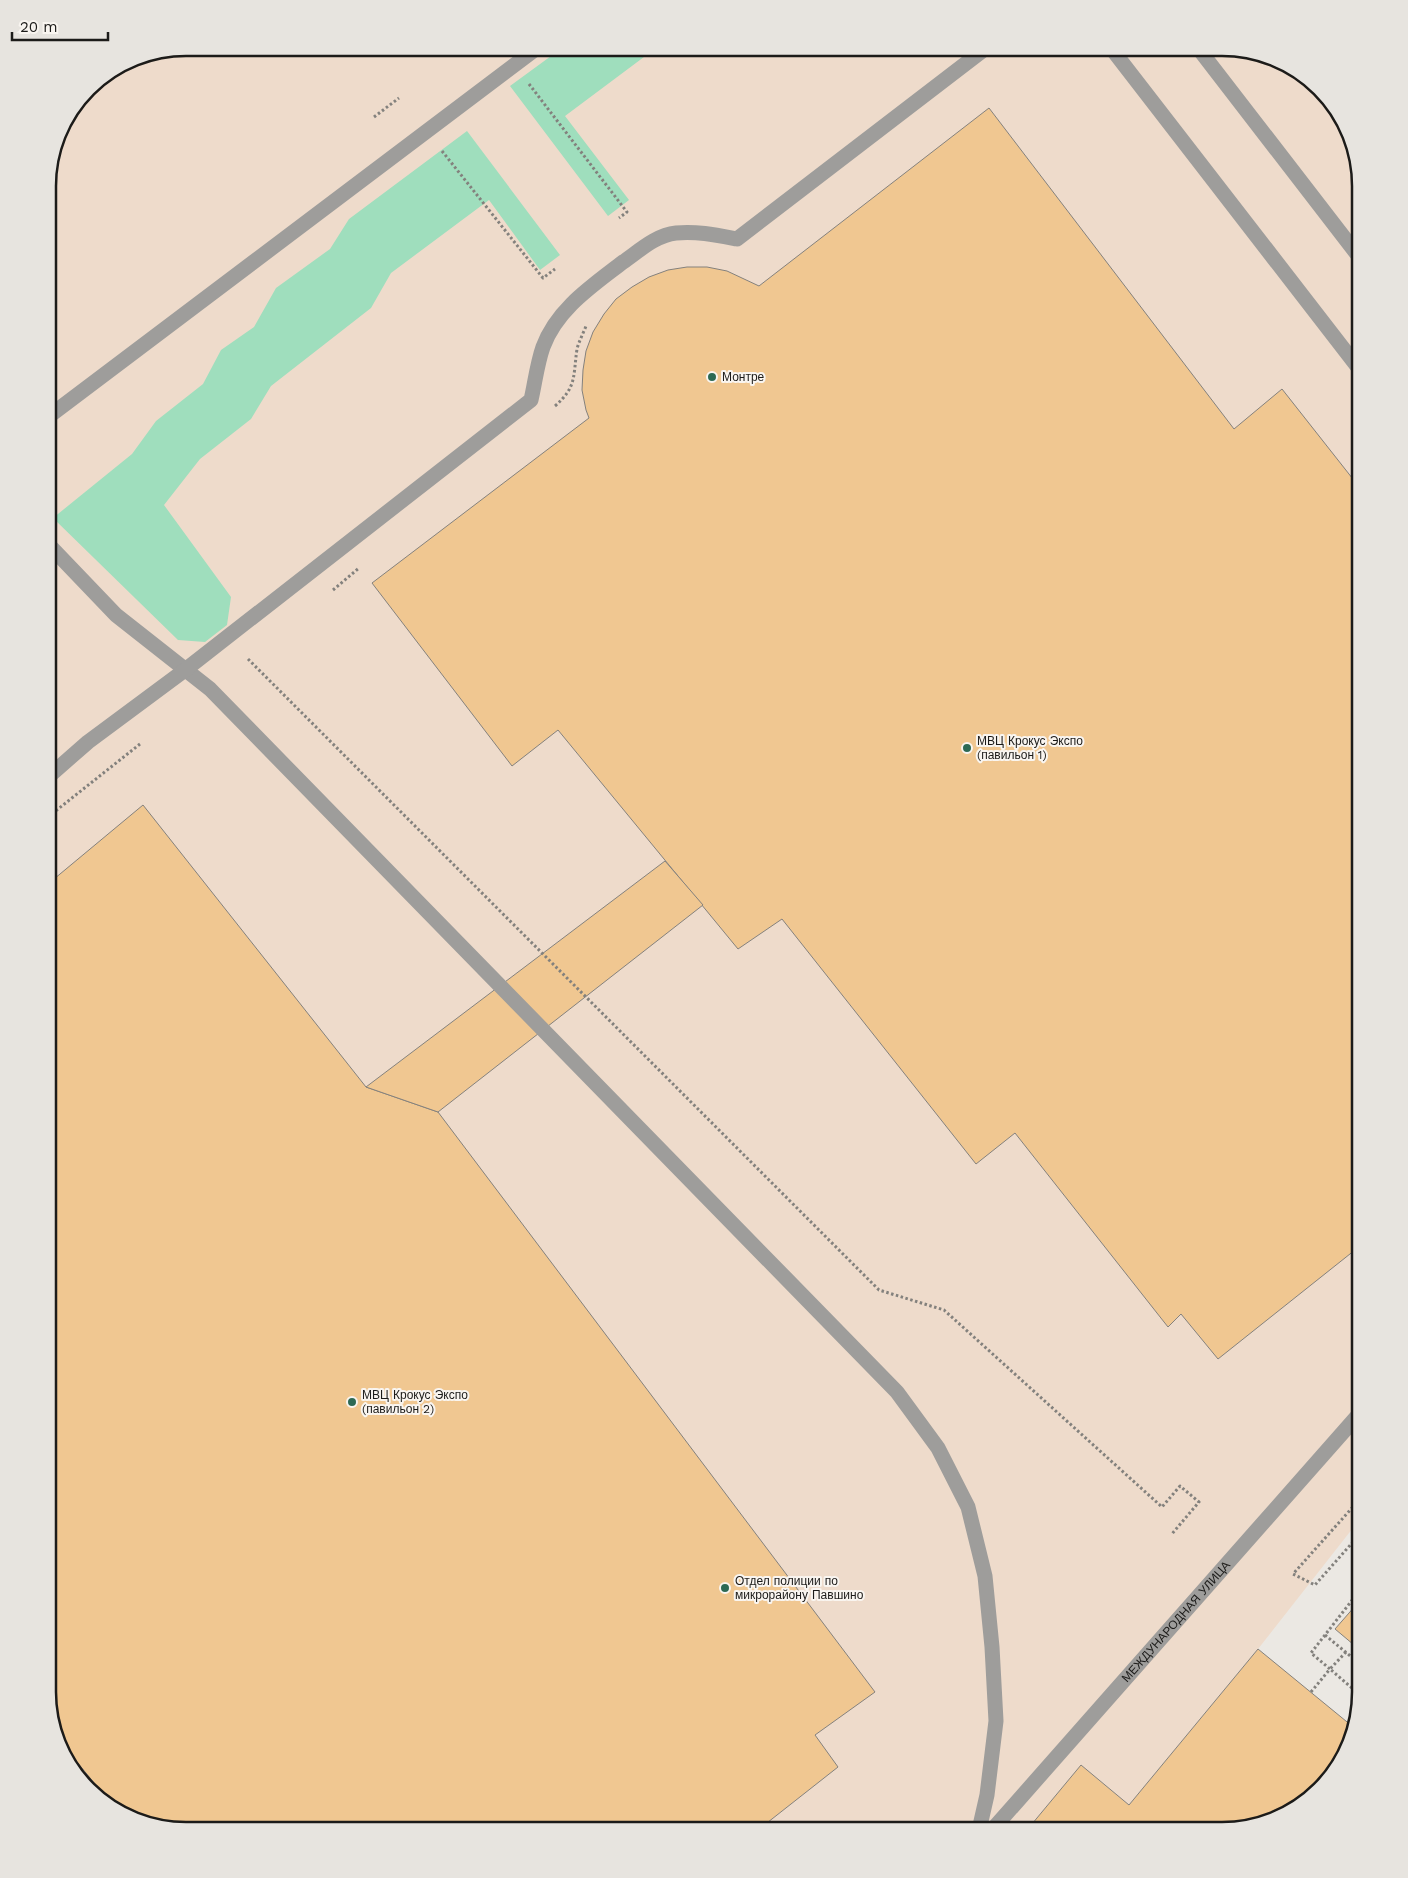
<svg xmlns="http://www.w3.org/2000/svg" width="1408" height="1878" font-family="'Work Sans',sans-serif">
  <style>
    .commercial { fill: #eedbcb }
    .green { fill: #9fdebd }
    .building { fill: #f0c791; stroke: #84817d }
    .lines { fill: none; stroke-linecap: round; stroke-linejoin: round }
    .path { stroke: #83817d; stroke-width: 3; stroke-dasharray: 2.5 2.5; stroke-linecap: butt }
    .minor { stroke: #9e9d9b; stroke-width: 15 }
    .poi-dot { fill: #2c6954; stroke: #f9f5f0; stroke-width: 2 }
    .labels { text-anchor: middle; dominant-baseline: central; stroke-width: 4; stroke-linejoin: round; paint-order: stroke }
    .poi-label { font-size: 12px; fill: #1c1b19; stroke: #f9f5f0; text-anchor: start }
    .street-label { font-size: 12px; fill: #1c1b19; stroke: #f9f5f0 }
    .rim { fill: none; stroke: #1c1b19; stroke-width: 2.5 }
  </style>
  <rect width="100%" height="100%" fill="#ebe8e3"/>
  <polygon class="commercial" points="186,48 1231,48 1291,66 1337,109 1360,186 1360,1519 1258,1649 1129,1805 1081,1765 1027,1830 186,1830 117,1812 71,1769 48,1692 48,176 62,124 94,82 133,58"/>
  <g class="green">
    <polygon points="562,48 656,48 565,116 629,200 608,216 510,86"/>
    <polygon points="467,131 560,255 540,270 489,200 391,273 371,308 271,386 251,419 200,459 164,505 231,597 227,625 205,642 178,640 53,518 132,454 156,421 203,384 221,350 254,327 276,288 330,249 349,219"/>
  </g>
  <g class="building">
    <polygon points="989,108 1234,429 1282,389 1360,488 1360,1246 1218,1359 1181,1314 1168,1327 1015,1133 976,1164 782,919 738,949 558,730 512,766 372,583 589,418 586,410 582,390 583,370 586,351 593,332 604,314 616,299 632,287 649,277 668,270 687,267 707,267 727,271 759,286"/>
    <polygon points="143,805 366,1087 438,1112 875,1692 815,1735 838,1767 758,1830 186,1830 118,1812 63,1745 48,1692 48,884"/>
    <polygon points="665,861 703,905 438,1112 366,1087"/>
    <polygon points="1356,1605 1360,1609 1360,1650 1335,1629"/>
    <polygon points="1258,1649 1352,1726 1342,1761 1299,1807 1222,1830 1027,1830 1081,1765 1129,1805"/>
  </g>
  <g class="lines">
    <g class="path">
      <polyline points="529,84 627,212 619,218"/>
      <polyline points="374,117 399,98"/>
      <polyline points="442,151 543,278 555,269"/>
      <path d="M555,406c22,-19 18,-30 22,-57 2,-8 6,-15 9,-23"/>
      <polyline points="333,590 359,568"/>
      <polyline points="248,659 879,1290 944,1310 1162,1507 1180,1486 1199,1502 1171,1535"/>
      <polyline points="48,817 140,744"/>
      <polyline points="1360,1534 1315,1585 1293,1574 1360,1499"/>
      <polyline points="1325,1635 1360,1664"/>
      <polyline points="1346,1652 1330,1669 1360,1695"/>
      <polyline points="1311,1692 1330,1669 1311,1653 1360,1590"/>
    </g>
    <g class="minor">
      <polyline points="1111,48 1360,370"/>
      <polyline points="1198,48 1360,258"/>
      <polyline points="48,417 537,48"/>
      <polyline points="48,544 116,615 210,689 897,1392 938,1448 968,1507 985,1576 992,1647 996,1721 987,1795 979,1830"/>
      <path d="M48,777l40,-35 97,-72 346,-270c4,-17 6,-36 12,-53 14,-38 49,-61 80,-85 16,-11 33,-27 53,-29 21,-2 40,2 61,6l249,-191"/>
      <path id="s1" d="M992,1830l368,-417"/>
    </g>
  </g>
  <g class="poi-dot">
    <circle cx="712" cy="377" r="5"/>
    <circle cx="967" cy="748" r="5"/>
    <circle cx="352" cy="1402" r="5"/>
    <circle cx="725" cy="1588" r="5"/>
  </g>
  <g class="labels">
    <g class="poi-label">
      <text x="722" y="377">Монтре</text>
      <text x="977" y="741">МВЦ Крокус Экспо<tspan x="977" dy="14">(павильон 1)</tspan></text>
      <text x="362" y="1395">МВЦ Крокус Экспо<tspan x="362" dy="14">(павильон 2)</tspan></text>
      <text x="735" y="1581">Отдел полиции по<tspan x="735" dy="14">микрорайону Павшино</tspan></text>
    </g>
    <g class="street-label">
      <text stroke="none"><textPath href="#s1" startOffset="278">МЕЖДУНАРОДНАЯ УЛИЦА</textPath></text>
    </g>
  </g>
  <path d="M0 0H1408V1878H0ZM186 56H1222A130 130 0 0 1 1352 186V1692A130 130 0 0 1 1222 1822H186A130 130 0 0 1 56 1692V186A130 130 0 0 1 186 56Z" fill="#e7e4df" fill-rule="evenodd"/>
  <path class="rim" d="M186 56H1222A130 130 0 0 1 1352 186V1692A130 130 0 0 1 1222 1822H186A130 130 0 0 1 56 1692V186A130 130 0 0 1 186 56Z"/>
  <path d="M12 32v8h96v-8" fill="none" stroke="#1c1b19" stroke-width="2.5"/>
  <text x="20" y="32" font-size="15" fill="#1c1b19" stroke="#f9f5f0" stroke-width="4" paint-order="stroke">20 m</text>
</svg>
